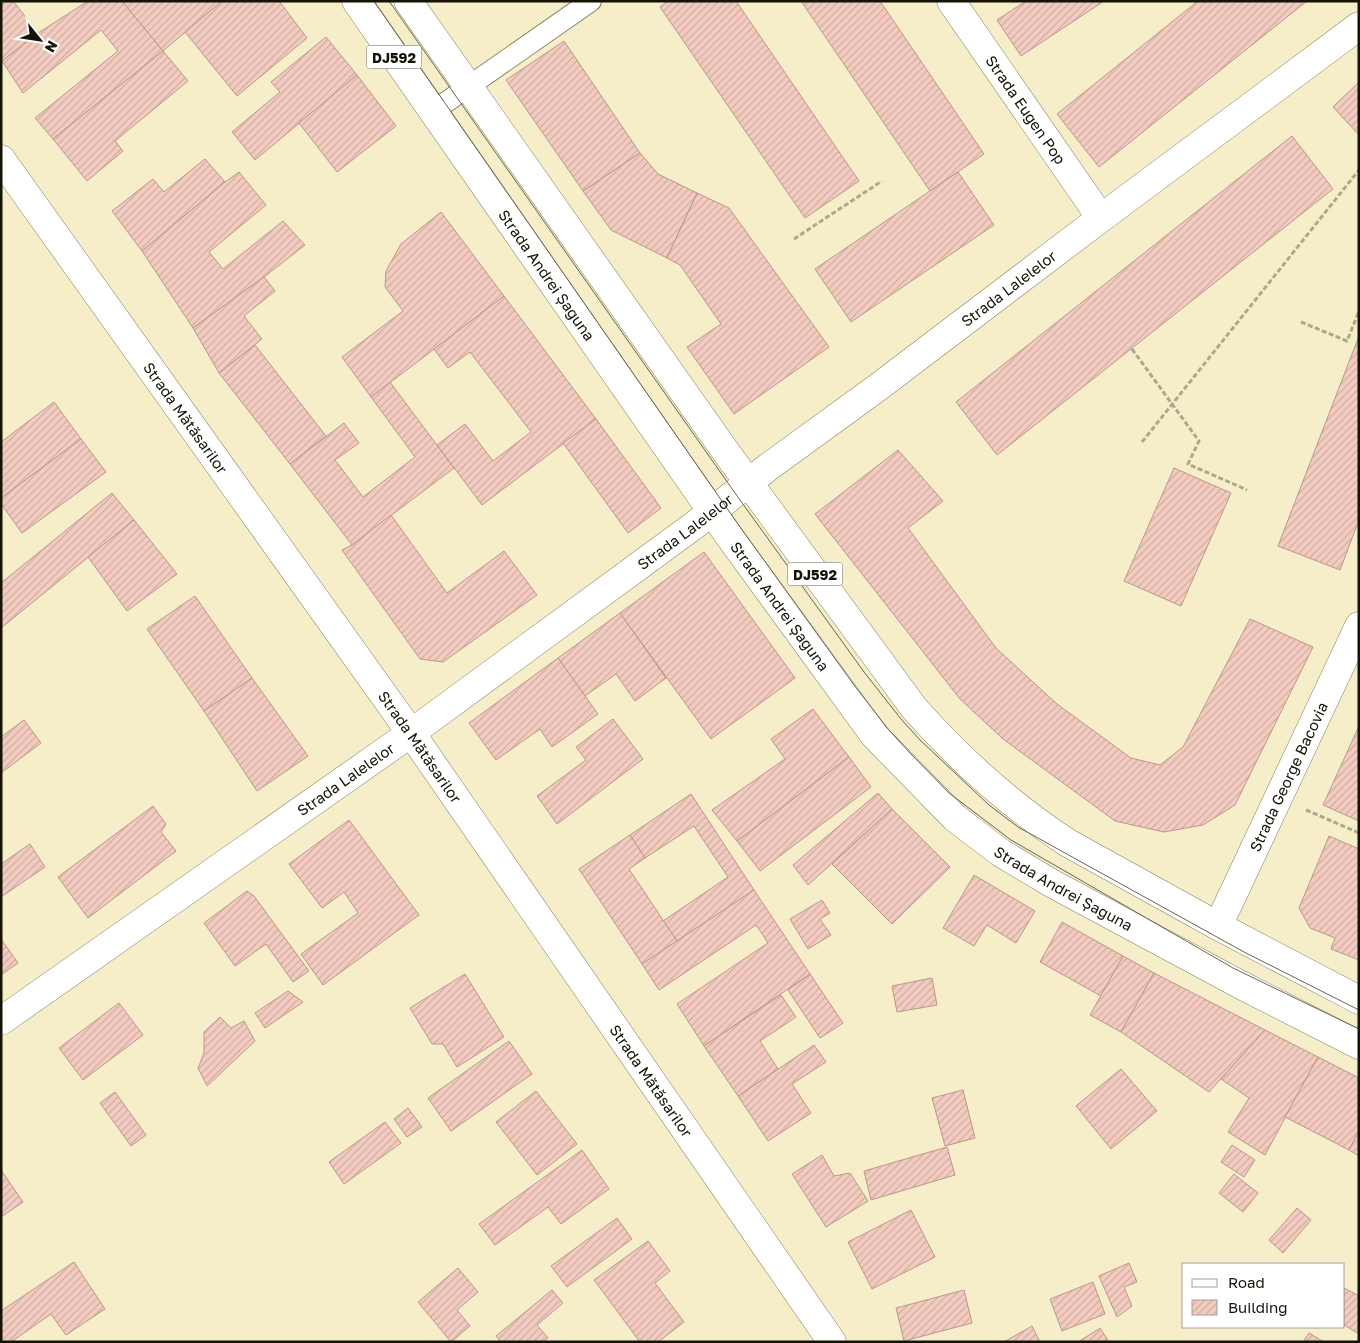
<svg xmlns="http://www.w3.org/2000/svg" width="1360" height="1343" font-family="'Golos Text',sans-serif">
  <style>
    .building { fill: url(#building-hatch); stroke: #bc968c }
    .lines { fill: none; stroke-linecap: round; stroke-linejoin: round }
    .lane-casing { stroke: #888160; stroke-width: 22 }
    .street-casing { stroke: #888160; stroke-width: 29 }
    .secondary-casing { stroke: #888160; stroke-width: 29 }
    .primary-casing { stroke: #888160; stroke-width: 29 }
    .path { stroke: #aea88b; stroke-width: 3; stroke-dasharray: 5 2.5; stroke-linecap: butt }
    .lane { stroke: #fff; stroke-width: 20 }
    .street { stroke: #fff; stroke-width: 28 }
    .secondary { stroke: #fff; stroke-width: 28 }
    .primary { stroke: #fff; stroke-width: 28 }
    .tram { stroke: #696550; stroke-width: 1 }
    .labels { text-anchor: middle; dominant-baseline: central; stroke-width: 4.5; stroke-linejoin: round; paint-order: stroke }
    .shield { fill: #fff; stroke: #5b5951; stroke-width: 1 }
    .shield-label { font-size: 14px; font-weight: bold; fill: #151206 }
    .street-label { font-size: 15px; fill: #151206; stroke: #fff }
  </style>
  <defs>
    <pattern id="building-hatch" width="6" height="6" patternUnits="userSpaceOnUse" patternTransform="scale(1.25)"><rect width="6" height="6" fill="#f3cbc0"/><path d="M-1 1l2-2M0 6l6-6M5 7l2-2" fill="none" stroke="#cfada4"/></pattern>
  </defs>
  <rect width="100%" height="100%" fill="#f5eec9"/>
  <g class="building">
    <polygon points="1,1 13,1 38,33 2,61"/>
    <polygon points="88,1 122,1 163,51 53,139 35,118 118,51 101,30 23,93 2,61 38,33"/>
    <polygon points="122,1 222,1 163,51"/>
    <polygon points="222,1 279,1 307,38 237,96 185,32"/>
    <polygon points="668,1 736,1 859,181 805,218 660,7"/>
    <polygon points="801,1 880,1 984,154 930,191"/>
    <polygon points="1026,1 1104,1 1021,56 997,20"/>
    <polygon points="1198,1 1307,1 1099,167 1057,114"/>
    <polygon points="326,37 357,75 255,160 232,132 280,92 271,82"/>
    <polygon points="564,41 640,153 583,191 506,80"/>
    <polygon points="163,51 188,81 115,141 123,151 87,181 53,139"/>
    <polygon points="357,75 396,126 337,172 299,123"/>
    <polygon points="1358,83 1359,84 1359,135 1333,107"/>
    <polygon points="1292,136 1333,189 997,455 956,402"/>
    <polygon points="640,153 658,174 697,193 667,258 611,230 583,191"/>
    <polygon points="205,159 225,182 142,251 112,211 153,179 164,192"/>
    <polygon points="239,172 266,205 209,252 223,269 283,221 305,245 264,277 193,328 142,251 225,182"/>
    <polygon points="958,172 994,225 851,322 815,269"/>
    <polygon points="697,193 729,208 829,347 734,414 687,347 721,324 680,265 667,258"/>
    <polygon points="441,212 504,296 371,397 342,357 403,311 385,287 386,271 401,244"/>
    <polygon points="264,277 275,291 244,316 262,339 219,373 193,328"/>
    <polygon points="504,296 596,419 482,505 437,445 465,424 493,461 531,432 470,352 448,368 434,349"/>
    <polygon points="1359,336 1359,520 1340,570 1278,546"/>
    <polygon points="255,345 326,436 290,464 219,373"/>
    <polygon points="390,382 454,468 352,545 290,464 344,423 359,443 335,460 363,497 415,457 371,397"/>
    <polygon points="54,402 81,439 1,498 1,442"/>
    <polygon points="596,419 661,508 628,533 563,443"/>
    <polygon points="81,439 106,472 22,533 1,504 1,498"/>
    <polygon points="898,450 943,501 908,528 996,648 1057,704 1131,758 1160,765 1183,747 1250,619 1313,647 1235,805 1203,825 1164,832 1115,821 1003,739 960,699 815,514"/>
    <polygon points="1174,468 1231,493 1181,606 1124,581"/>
    <polygon points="112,493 134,520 1,628 1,583"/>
    <polygon points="391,515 447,593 504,551 537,595 443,662 420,659 342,550 352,545"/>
    <polygon points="134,520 177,574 127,611 88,557"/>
    <polygon points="704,552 795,678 711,739 620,613"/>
    <polygon points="195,596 252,678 204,711 147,629"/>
    <polygon points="620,613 666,678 635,701 616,674 585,696 558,658"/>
    <polygon points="558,658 598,714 552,747 540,729 496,760 469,723"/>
    <polygon points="252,678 308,756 257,791 204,711"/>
    <polygon points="813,709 849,757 737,841 712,810 785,759 771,739"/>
    <polygon points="613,719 643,759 557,824 537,796 586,760 576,747"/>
    <polygon points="24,720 41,743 1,773 1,737"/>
    <polygon points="1359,726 1359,821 1323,805"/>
    <polygon points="849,757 871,787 760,871 737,841"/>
    <polygon points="878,793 892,809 808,885 793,865"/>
    <polygon points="691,794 754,890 677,941 663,921 728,877 694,826 645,858 630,835"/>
    <polygon points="153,806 166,824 161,832 176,851 88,918 58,877"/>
    <polygon points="892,809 950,867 892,924 832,864"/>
    <polygon points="349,820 419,915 323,985 301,954 358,913 344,892 322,908 289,864"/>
    <polygon points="630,835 645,858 629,869 677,941 642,964 579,869"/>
    <polygon points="1329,836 1359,849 1359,960 1331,949 1335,938 1310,928 1299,908"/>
    <polygon points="30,844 45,867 1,897 1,864"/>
    <polygon points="974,875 1035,911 1016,943 987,925 974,946 943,928"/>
    <polygon points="754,890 810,974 704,1046 677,1004 768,943 756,925 659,990 642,964"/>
    <polygon points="247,891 254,896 309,971 293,982 266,944 235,966 204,923"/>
    <polygon points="822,900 830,913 820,919 831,935 808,949 790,919"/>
    <polygon points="1062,922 1123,956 1101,996 1040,962"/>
    <polygon points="1,939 18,963 1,975"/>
    <polygon points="1123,956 1154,973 1121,1032 1090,1015"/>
    <polygon points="1154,973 1265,1030 1209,1092 1121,1032"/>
    <polygon points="465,974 504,1037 457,1067 443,1044 432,1044 410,1008"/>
    <polygon points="810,974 843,1023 820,1038 788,990"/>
    <polygon points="932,978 937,1005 897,1012 892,986"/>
    <polygon points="288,991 303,1002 265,1028 255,1013"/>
    <polygon points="781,995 796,1017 760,1041 778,1069 738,1096 704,1046"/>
    <polygon points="119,1003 143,1035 83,1080 59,1048"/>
    <polygon points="220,1017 231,1028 244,1021 255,1041 207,1086 198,1068 204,1053 204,1032"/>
    <polygon points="1265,1030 1318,1057 1265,1155 1228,1132 1249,1098 1221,1079"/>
    <polygon points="509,1041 532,1074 451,1131 428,1098"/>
    <polygon points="814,1045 826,1062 792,1084 811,1113 768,1141 738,1096"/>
    <polygon points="1318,1057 1359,1078 1359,1131 1349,1150 1285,1117"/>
    <polygon points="1121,1069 1157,1111 1111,1149 1076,1106"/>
    <polygon points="963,1090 975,1138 945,1146 932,1098"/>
    <polygon points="536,1091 577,1144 537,1175 496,1122"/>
    <polygon points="115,1092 146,1135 131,1146 100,1103"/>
    <polygon points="408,1108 422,1127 407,1137 394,1119"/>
    <polygon points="385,1122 401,1143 344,1184 329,1162"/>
    <polygon points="1359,1131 1359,1156 1349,1150"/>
    <polygon points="1232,1145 1255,1160 1244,1177 1221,1162"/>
    <polygon points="947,1147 955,1175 871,1200 864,1171"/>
    <polygon points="582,1150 609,1189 561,1224 548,1207 495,1245 479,1224"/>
    <polygon points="822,1155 834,1176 850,1173 868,1201 826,1227 792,1174"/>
    <polygon points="1,1170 23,1202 1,1217"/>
    <polygon points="1234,1174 1258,1193 1243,1212 1219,1193"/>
    <polygon points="1297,1208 1311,1220 1283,1253 1269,1240"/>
    <polygon points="911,1210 935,1257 872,1289 848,1242"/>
    <polygon points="617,1218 632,1239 567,1287 551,1266"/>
    <polygon points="648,1241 670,1271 655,1283 684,1322 658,1342 640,1342 594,1280"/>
    <polygon points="74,1262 105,1309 66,1335 51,1314 11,1342 1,1342 1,1311"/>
    <polygon points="1129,1263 1137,1282 1124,1287 1132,1306 1117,1317 1099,1276"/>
    <polygon points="458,1268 478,1292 457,1310 470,1326 451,1342 418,1302"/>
    <polygon points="1093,1282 1105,1314 1062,1331 1050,1299"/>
    <polygon points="1344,1288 1359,1296 1359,1334 1344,1325"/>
    <polygon points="552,1290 563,1303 537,1325 548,1338 543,1342 501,1342 496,1336"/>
    <polygon points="964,1290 972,1323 904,1341 896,1308"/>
    <polygon points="1032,1326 1040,1342 1004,1342"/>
    <polygon points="1100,1328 1109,1342 1078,1342"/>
    <polygon points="1309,1333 1324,1342 1303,1342"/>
  </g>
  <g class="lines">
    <defs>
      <polyline id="lane" points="432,112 591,1"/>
      <g id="street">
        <path id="s1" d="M951,1l150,217"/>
        <path id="s2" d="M1218,926l141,-300"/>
        <path id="s3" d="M1,1021l410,-288 285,-209 71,-56 110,-80 224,-170 258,-192"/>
      </g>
      <g id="secondary">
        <path id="s4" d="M1,159l410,574 421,609"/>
      </g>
      <g id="primary">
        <path id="s5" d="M356,1l373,535 145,199 81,83 46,35 52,31 188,101 118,60"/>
        <path d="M408,1l318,451 188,256c46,52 96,97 154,135l150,83 141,74"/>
      </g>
    </defs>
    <use href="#lane" class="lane-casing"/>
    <use href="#street" class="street-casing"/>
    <use href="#secondary" class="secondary-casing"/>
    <use href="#primary" class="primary-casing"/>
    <g class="path">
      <polyline points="794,239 882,181"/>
      <polyline points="1301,322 1347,341 1359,311"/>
      <polyline points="1132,349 1199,441 1188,464 1247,490"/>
      <polyline points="1142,442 1359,170"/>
      <polyline points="1306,810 1359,833"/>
    </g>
    <use href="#lane" class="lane"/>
    <use href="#street" class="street"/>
    <use href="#secondary" class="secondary"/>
    <use href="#primary" class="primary"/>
    <g class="tram">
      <polyline points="374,1 740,527 854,685 888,729 909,752 949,793 1011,840 1233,968 1359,1029"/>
      <polyline points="389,1 735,493 864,672 901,719 920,740 989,805 1018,827 1244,952 1359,1010"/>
    </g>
  </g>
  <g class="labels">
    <g class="shield">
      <rect x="366.5" y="45.5" width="55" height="23" rx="4"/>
      <rect x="787.5" y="562.5" width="55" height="23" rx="4"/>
    </g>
    <g class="shield-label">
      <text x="394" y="57">DJ592</text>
      <text x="815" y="574">DJ592</text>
    </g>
    <g class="street-label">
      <text stroke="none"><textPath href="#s1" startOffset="132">Strada Eugen Pop</textPath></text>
      <text stroke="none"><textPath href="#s5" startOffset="334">Strada Andrei Șaguna</textPath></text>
      <text stroke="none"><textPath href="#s3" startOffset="1246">Strada Lalelelor</textPath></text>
      <text stroke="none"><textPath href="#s4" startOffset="318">Strada Mătăsarilor</textPath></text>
      <text stroke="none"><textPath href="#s3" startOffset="841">Strada Lalelelor</textPath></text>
      <text stroke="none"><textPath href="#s5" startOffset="739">Strada Andrei Șaguna</textPath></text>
      <text stroke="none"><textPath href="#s4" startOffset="722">Strada Mătăsarilor</textPath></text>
      <text stroke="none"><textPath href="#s2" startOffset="165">Strada George Bacovia</textPath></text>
      <text stroke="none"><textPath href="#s3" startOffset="421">Strada Lalelelor</textPath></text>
      <text stroke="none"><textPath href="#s5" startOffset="1144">Strada Andrei Șaguna</textPath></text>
      <text stroke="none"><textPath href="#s4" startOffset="1128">Strada Mătăsarilor</textPath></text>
    </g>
  </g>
  <rect width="1360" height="1343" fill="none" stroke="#151206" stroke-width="5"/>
  <rect x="1182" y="1263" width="162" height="65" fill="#ffffff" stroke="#a1a09b"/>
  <rect x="1192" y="1279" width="25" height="8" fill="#ffffff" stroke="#a1a09b"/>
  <text x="1228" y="1288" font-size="15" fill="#151206">Road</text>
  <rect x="1192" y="1300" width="25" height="15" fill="url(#building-hatch)" stroke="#a1a09b"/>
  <text x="1228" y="1313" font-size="15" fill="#151206">Building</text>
  <g transform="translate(40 40) rotate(120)" stroke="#ffffff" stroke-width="4" paint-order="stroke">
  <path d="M0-4L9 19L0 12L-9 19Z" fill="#151206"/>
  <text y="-8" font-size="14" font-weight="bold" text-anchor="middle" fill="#151206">N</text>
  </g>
</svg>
